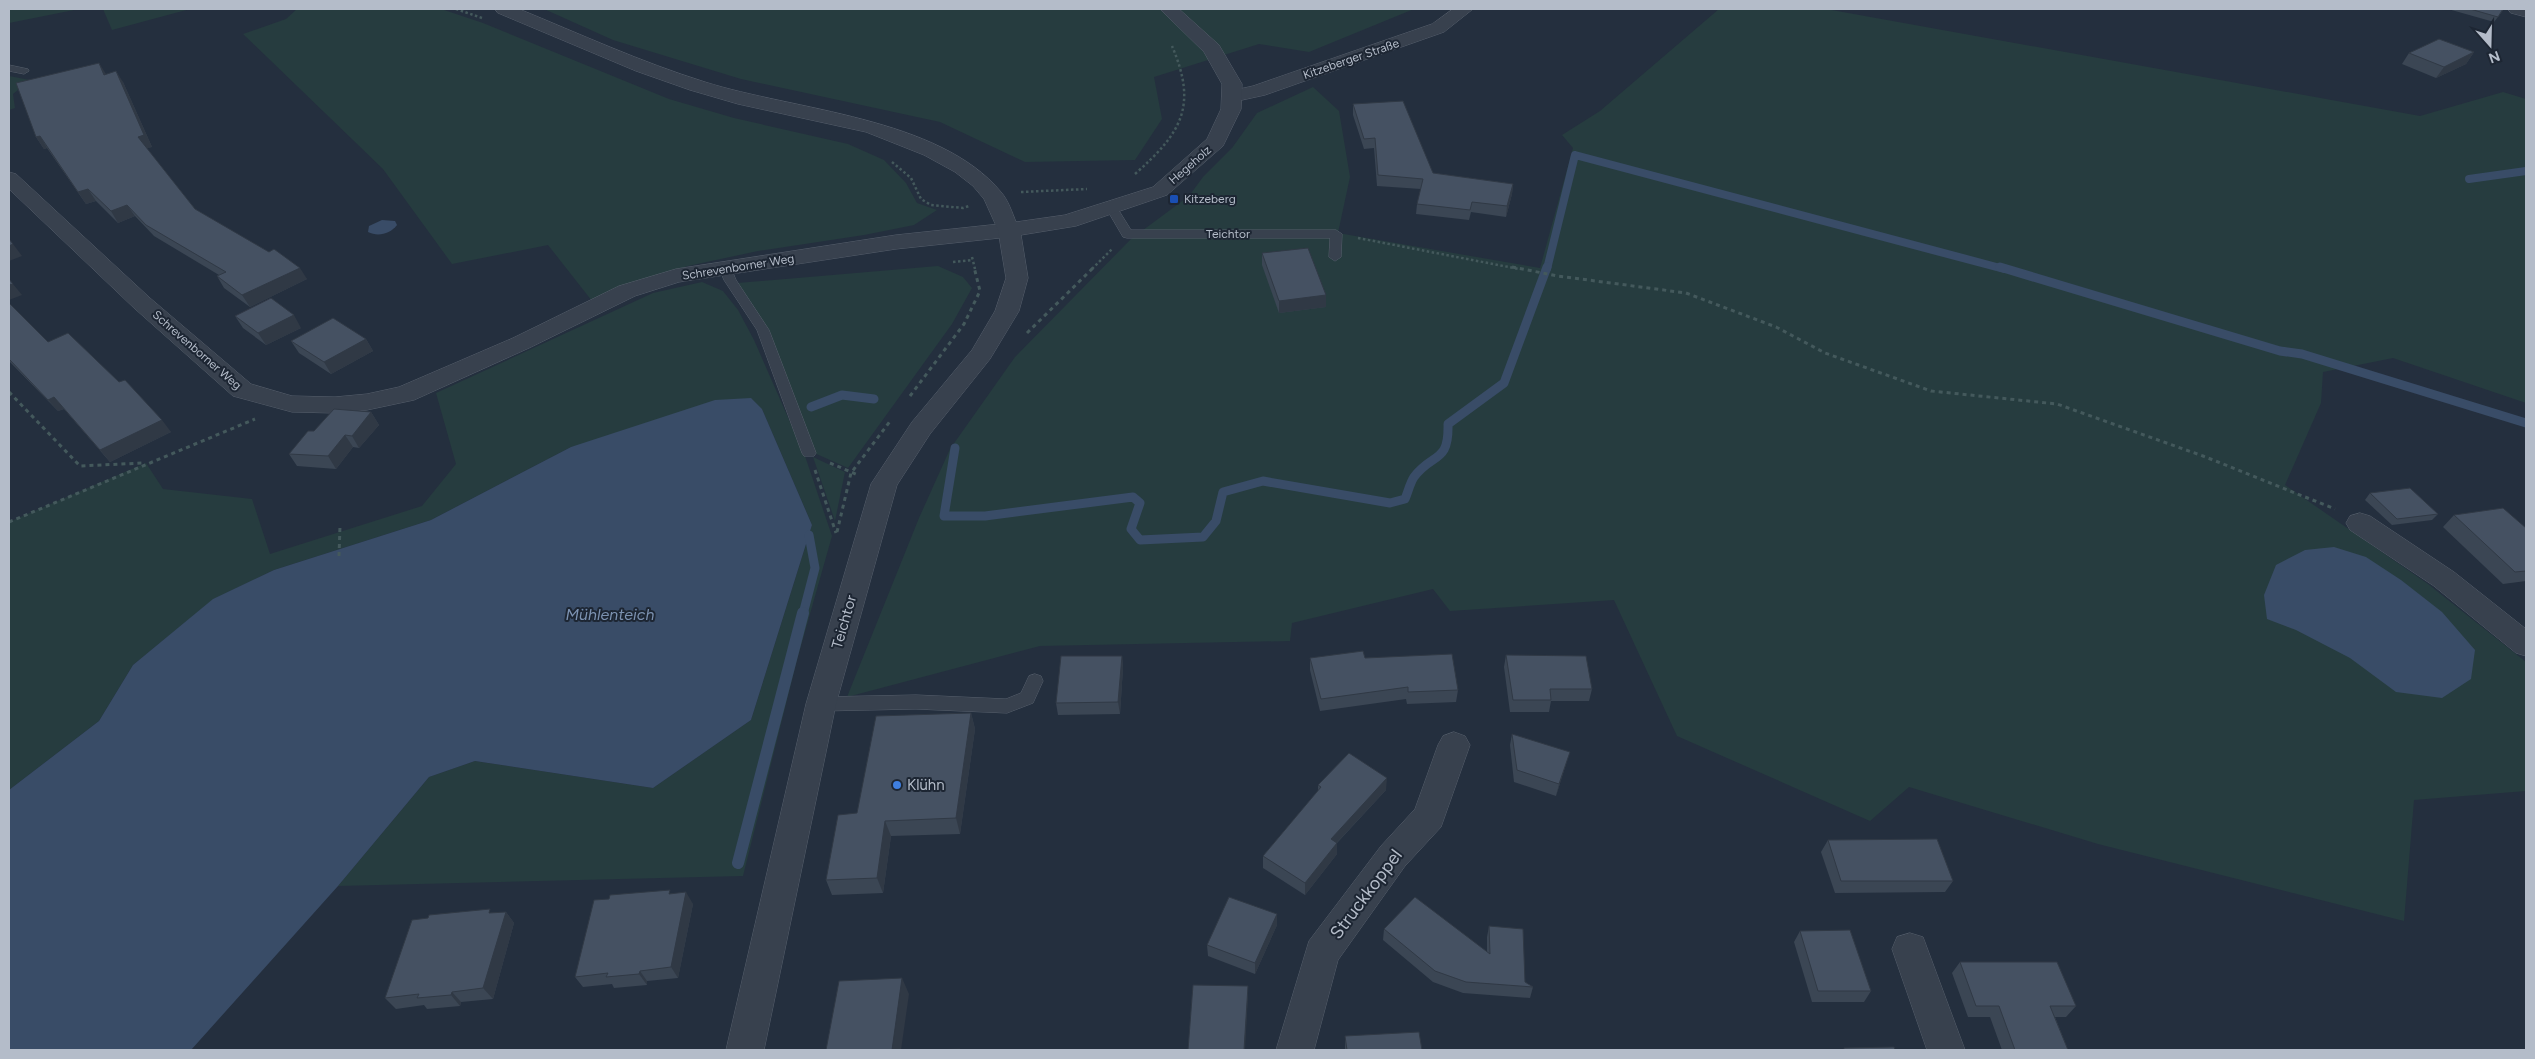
<svg xmlns="http://www.w3.org/2000/svg" width="2535" height="1059" font-family="Figtree,sans-serif">
  <style>
    .green { fill: #263c3f }
    .water { fill: #394c67 }
    .lines { fill: none; stroke-linecap: round; stroke-linejoin: round }
    .stream-far2 { stroke: #394c67; stroke-width: 8 }
    .stream-far1 { stroke: #394c67; stroke-width: 9 }
    .stream { stroke: #394c67; stroke-width: 12 }
    .service-casing { stroke: #565f6c; stroke-width: 1 }
    .minor-casing { stroke: #565f6c; stroke-width: 1 }
    .tertiary-casing { stroke: #565f6c; stroke-width: 1 }
    .path-far1 { stroke: #44595c; stroke-width: 2.5; stroke-dasharray: 2.5 2.5; stroke-linecap: butt }
    .path { stroke: #44595c; stroke-width: 3; stroke-dasharray: 4 4; stroke-linecap: butt }
    .service { fill: #38414e; fill-rule: evenodd }
    .minor { fill: #38414e; fill-rule: evenodd }
    .tertiary { fill: #38414e; fill-rule: evenodd }
    .wall { fill: #3b4654 }
    .shaded-wall { fill: #303945 }
    .building { fill: #455162; stroke: #303945 }
    .transit-dot { fill: #1a4fb4; stroke: #1d2633; stroke-width: 2 }
    .shop-dot { fill: #3f7fe0; stroke: #1d2633; stroke-width: 2 }
    .labels { text-anchor: middle; dominant-baseline: central; stroke-width: 4; stroke-linejoin: round; paint-order: stroke }
    .far-street-label { font-size: 12px; fill: #b4bcc9; stroke: #1d2633 }
    .far-poi-label { font-size: 12px; fill: #b4bcc9; stroke: #1d2633; text-anchor: start }
    .street-label { font-size: 15px; fill: #b4bcc9; stroke: #1d2633 }
    .poi-label { font-size: 15px; fill: #b4bcc9; stroke: #1d2633; text-anchor: start }
    .water-label { font-size: 16px; font-style: italic; fill: #7c92b1; stroke: #1d2633 }
    .near-street-label { font-size: 18px; fill: #b4bcc9; stroke: #1d2633 }
  </style>
  <rect width="100%" height="100%" fill="#242f3e"/>
  <g class="green">
    <polygon points="9,9 79,9 9,23"/>
    <polygon points="103,9 190,9 112,30"/>
    <polygon points="297,9 441,9 483,23 669,99 734,118 848,144 884,160 906,183 917,203 937,210 914,225 864,235 758,251 688,266 631,285 592,301 548,245 452,264 383,169 243,34 286,19"/>
    <polygon points="544,9 1414,9 1309,52 1259,44 1154,77 1162,119 1135,160 1025,162 940,122 741,79 613,40"/>
    <polygon points="1719,9 1826,9 2420,116 2503,92 2526,99 2526,403 2393,358 2323,372 2321,403 2285,485 2428,584 2526,662 2526,791 2414,800 2404,921 2098,844 1909,787 1870,821 1677,736 1614,600 1450,611 1433,589 1292,623 1290,641 1040,646 847,697 919,518 950,449 1015,357 1131,239 1189,196 1203,177 1232,148 1257,113 1313,87 1339,111 1350,177 1338,233 1540,268 1573,148 1562,135 1600,111"/>
    <polygon points="9,76 30,80 13,94 15,108 9,110"/>
    <polygon points="938,266 963,277 972,288 952,324 848,468 812,452 770,332 737,283"/>
    <polygon points="702,282 723,291 738,310 754,340 805,456 832,536 797,660 743,876 338,886 429,777 475,761 653,788 751,720 812,525 762,409 571,447 431,520 274,570 214,599 133,665 99,721 9,790 9,522 146,463 163,489 252,499 270,554 422,506 456,464 436,393 653,293"/>
    <polygon points="813,457 845,472 835,521"/>
  </g>
  <g class="water">
    <path d="M382,220l13,1 2,4c-7,9 -19,12 -29,7l1,-6z"/>
    <polygon points="751,398 762,409 812,525 751,720 653,788 475,761 429,777 338,886 191,1050 9,1050 9,790 99,721 133,665 213,599 274,570 431,520 571,447 715,400"/>
    <polygon points="2334,547 2366,557 2401,580 2442,612 2475,650 2471,679 2442,698 2396,692 2350,658 2296,630 2267,619 2264,595 2276,565 2305,550"/>
  </g>
  <g class="lines">
    <g class="stream-far2">
      <polyline points="2469,179 2526,171"/>
      <polyline points="1547,269 1575,155 2004,269"/>
    </g>
    <g class="stream-far1">
      <polyline points="2000,267 2280,351 2302,354 2526,423"/>
      <polyline points="811,407 842,395 874,399"/>
      <path d="M955,448l-11,68h41l148,-19 7,6 -9,26 9,11 63,-3 13,-16 7,-29 40,-11 127,22 15,-4c3,-7 5,-16 9,-22 19,-25 35,-13 34,-53l56,-41 43,-116"/>
      <polyline points="803,614 815,568 809,535"/>
    </g>
    <polyline class="stream" points="738,863 803,613"/>
    <defs>
      <g id="service">
        <polygon points="9,65 28,69 29,71 24,74 9,71"/>
        <polygon points="1112,204 1116,206 1131,230 1336,230 1342,234 1341,257 1335,261 1329,257 1330,238 1127,238 1123,237 1106,208"/>
        <polygon points="725,264 731,268 736,280 769,330 816,453 814,456 804,456 802,453 757,330 724,280 719,268"/>
        <polygon points="1035,674 1041,676 1043,681 1033,703 1007,713 916,709 821,711 815,709 813,704 815,699 821,697 916,695 1006,699 1021,693 1029,676"/>
      </g>
      <g id="minor">
        <polygon points="1453,9 1473,9 1444,32 1265,95 1233,102 1226,100 1223,96 1226,92 1253,86 1432,24"/>
        <polygon points="2508,9 2526,9 2526,17 2511,13"/>
        <polygon points="9,172 16,174 150,298 251,384 292,396 335,397 367,394 399,387 513,338 619,286 676,269 896,235 1009,223 1017,225 1020,230 1017,235 1009,237 896,249 679,282 635,296 529,348 414,400 367,410 335,413 292,412 233,396 134,308 9,189"/>
        <polygon points="2360,513 2370,516 2454,572 2526,629 2526,656 2516,653 2434,586 2350,530 2346,523 2350,516"/>
        <polygon points="1454,732 1465,736 1470,745 1441,827 1405,866 1338,960 1314,1050 1276,1050 1309,941 1381,846 1415,809 1438,745 1443,736"/>
        <polygon points="1910,933 1923,937 1965,1050 1927,1050 1892,949 1897,937"/>
      </g>
      <path id="tertiary" d="M495,9h24c61,25 122,53 186,73 88,28 234,35 296,110 7,8 11,20 15,30l49,-7 88,-28 54,-48 14,-30 1,-25 -18,-32 -44,-43h19l40,36 23,39 -1,25 -18,37 -56,49 -91,31 -55,9 7,43 -9,33 -29,48 -60,75 -33,51 -61,219 -72,346h-38l80,-346 65,-220 41,-62 60,-72 23,-39 11,-33 -8,-48 -14,-31 -11,-13 -18,-14 -31,-17 -58,-23 -128,-28 -48,-14 -54,-19 -138,-58z"/>
    </defs>
    <use href="#service" class="service-casing"/>
    <use href="#minor" class="minor-casing"/>
    <use href="#tertiary" class="tertiary-casing"/>
    <g class="path-far1">
      <polyline points="456,9 482,18"/>
      <polyline points="892,162 911,178 921,199 931,205 963,208 969,206"/>
      <path d="M1135,174c46,-41 63,-67 37,-128"/>
      <polyline points="1021,192 1087,189"/>
      <polyline points="1358,238 1519,269"/>
      <polyline points="972,257 975,269"/>
      <polyline points="953,262 973,260"/>
      <polyline points="1092,269 1113,248"/>
    </g>
    <g class="path">
      <polyline points="1512,267 1558,276 1686,293 1776,327 1825,353 1931,391 2057,404 2203,456 2335,509"/>
      <polyline points="1027,333 1094,267"/>
      <polyline points="9,392 80,466 144,463"/>
      <polyline points="910,396 964,324 980,291 974,267"/>
      <polyline points="830,463 858,475"/>
      <polyline points="815,470 836,533"/>
      <polyline points="9,522 255,419"/>
      <polyline points="837,532 851,473 891,420"/>
      <polyline points="339,556 340,526"/>
    </g>
    <use href="#service" class="service"/>
    <use href="#minor" class="minor"/>
    <use href="#tertiary" class="tertiary"/>
  </g>
  <g class="wall">
    <polygon points="2448,9 2504,9 2494,22"/>
    <polygon points="2474,52 2466,64 2436,78 2402,64 2409,53"/>
    <polygon points="107,74 123,82 152,147 146,148 195,209 307,279 250,307 224,288 217,276 219,275 154,236 135,216 118,223 96,201 86,204 47,148 44,149 36,137"/>
    <polygon points="1353,104 1433,173 1513,184 1512,194 1506,217 1471,212 1469,220 1416,214 1417,204 1421,189 1377,186 1374,148 1364,149 1353,115"/>
    <polygon points="1262,253 1326,295 1326,307 1279,313 1262,265"/>
    <polygon points="9,303 48,342 171,432 110,462 64,409 58,411 9,361"/>
    <polygon points="235,316 301,328 266,345 243,328"/>
    <polygon points="366,339 373,351 331,374 299,353 291,341"/>
    <polygon points="371,412 379,425 359,448 353,447 336,469 297,466 289,454 314,431"/>
    <polygon points="2370,493 2438,514 2432,520 2392,525 2365,500"/>
    <polygon points="2454,515 2526,528 2526,581 2503,584 2443,527"/>
    <polygon points="1506,655 1592,689 1589,701 1551,701 1549,712 1510,712 1504,667"/>
    <polygon points="1122,656 1123,668 1120,714 1058,715 1056,703"/>
    <polygon points="1310,658 1365,658 1458,690 1456,702 1407,704 1406,699 1320,711 1310,670"/>
    <polygon points="971,713 975,729 960,834 891,836 883,893 832,895 826,880 857,813"/>
    <polygon points="1512,734 1566,764 1556,796 1514,782 1510,745"/>
    <polygon points="1318,785 1386,790 1337,843 1337,854 1305,895 1263,868 1263,856 1318,791"/>
    <polygon points="1828,840 1953,881 1945,892 1835,893 1821,852"/>
    <polygon points="673,894 693,904 678,978 647,981 647,985 614,988 612,984 583,987 575,977"/>
    <polygon points="506,912 514,923 493,999 461,1002 460,1006 427,1009 424,1005 396,1009 385,998 493,913"/>
    <polygon points="1277,914 1277,925 1255,974 1208,956 1207,945"/>
    <polygon points="1489,926 1525,982 1533,987 1530,998 1463,993 1433,982 1383,940 1384,929 1487,952 1487,937"/>
    <polygon points="1800,931 1871,991 1864,1002 1812,1002 1794,942"/>
    <polygon points="1960,962 2076,1006 2066,1017 2055,1017 2068,1050 2002,1050 1990,1017 1968,1017 1952,973"/>
    <polygon points="1345,1036 1422,1050 1345,1050"/>
  </g>
  <g class="shaded-wall">
    <polygon points="2474,52 2466,64 2436,78 2444,67"/>
    <polygon points="99,63 106,74 104,75"/>
    <polygon points="116,71 123,82 152,147 145,149 138,137"/>
    <polygon points="40,136 47,148 44,149 36,137"/>
    <polygon points="1513,184 1512,194 1506,217 1507,206"/>
    <polygon points="88,189 96,201 86,204 78,192"/>
    <polygon points="127,205 135,216 118,223 111,211"/>
    <polygon points="13,244 22,256 9,261 9,246"/>
    <polygon points="300,268 307,279 250,307 242,295"/>
    <polygon points="13,284 22,295 9,300 9,285"/>
    <polygon points="1326,295 1326,307 1279,313 1279,301"/>
    <polygon points="294,315 301,328 266,345 258,333"/>
    <polygon points="366,339 373,351 331,374 324,362"/>
    <polygon points="54,397 64,409 58,411 48,400"/>
    <polygon points="371,412 379,425 359,448 352,436"/>
    <polygon points="162,420 171,432 110,462 100,450"/>
    <polygon points="345,435 353,447 336,469 328,456"/>
    <polygon points="1122,656 1123,668 1120,714 1118,702"/>
    <polygon points="971,713 975,729 960,834 956,818"/>
    <polygon points="1570,752 1566,764 1556,796 1559,784"/>
    <polygon points="1387,778 1386,790 1330,850 1331,839"/>
    <polygon points="885,821 891,836 883,893 877,878"/>
    <polygon points="1337,843 1337,854 1305,895 1305,883"/>
    <polygon points="686,892 693,904 678,978 671,967"/>
    <polygon points="506,912 514,923 493,999 483,988"/>
    <polygon points="1277,914 1277,925 1255,974 1255,963"/>
    <polygon points="640,971 647,981 647,985 639,974"/>
    <polygon points="902,978 909,994 901,1050 892,1050"/>
    <polygon points="1248,986 1248,997 1245,1050 1244,1050"/>
    <polygon points="452,992 461,1002 460,1006 451,995"/>
  </g>
  <g class="building">
    <polygon points="2470,9 2503,9 2498,17"/>
    <polygon points="2439,39 2474,52 2444,67 2409,53"/>
    <polygon points="99,63 104,75 116,71 144,135 138,137 195,209 269,252 274,249 300,268 242,295 217,276 226,272 146,225 127,205 111,211 88,189 78,192 40,136 36,137 16,83"/>
    <polygon points="1403,101 1433,173 1513,184 1507,206 1472,202 1470,210 1417,204 1423,179 1378,175 1375,138 1364,139 1353,104"/>
    <polygon points="9,239 13,244 9,246"/>
    <polygon points="1308,248 1326,295 1279,301 1262,253"/>
    <polygon points="9,279 13,284 9,285"/>
    <polygon points="271,298 294,315 258,333 235,316"/>
    <polygon points="9,303 48,342 68,333 119,382 125,380 162,420 100,450 54,397 48,400 9,359"/>
    <polygon points="333,318 366,339 324,362 291,341"/>
    <polygon points="334,409 371,412 352,436 345,435 328,456 289,454 308,431 314,431"/>
    <polygon points="2410,488 2438,514 2397,519 2370,493"/>
    <polygon points="2503,508 2526,528 2526,571 2515,572 2454,515"/>
    <polygon points="1363,651 1365,658 1452,654 1458,690 1408,692 1408,687 1321,699 1310,658"/>
    <polygon points="1506,655 1586,656 1592,689 1550,689 1551,700 1513,700"/>
    <polygon points="1061,656 1122,656 1118,702 1056,703"/>
    <polygon points="971,713 956,818 885,821 877,878 826,880 838,815 857,813 876,716"/>
    <polygon points="1512,734 1570,752 1559,784 1517,770"/>
    <polygon points="1349,753 1387,778 1331,839 1337,843 1305,883 1263,856 1321,787 1318,785"/>
    <polygon points="1937,839 1953,881 1841,881 1828,840"/>
    <polygon points="670,890 669,894 686,892 671,967 640,971 639,974 606,977 608,973 575,977 594,900 609,899 610,895"/>
    <polygon points="1229,897 1277,914 1255,963 1207,945"/>
    <polygon points="1415,897 1490,954 1489,926 1523,929 1525,982 1533,987 1466,982 1435,971 1384,929"/>
    <polygon points="490,909 489,913 506,912 483,988 452,992 451,995 417,998 419,994 385,998 412,920 428,918 429,915"/>
    <polygon points="1850,930 1871,991 1818,991 1800,931"/>
    <polygon points="1960,962 2057,962 2076,1006 2050,1006 2068,1050 2015,1050 1999,1006 1976,1006"/>
    <polygon points="902,978 892,1050 826,1050 839,981"/>
    <polygon points="1193,985 1248,986 1244,1050 1188,1050"/>
    <polygon points="1419,1032 1422,1050 1347,1050 1345,1036"/>
    <polygon points="1894,1047 1895,1050 1844,1050 1844,1048"/>
    <polygon points="960,1049 960,1050 929,1050"/>
  </g>
  <rect class="transit-dot" x="1169" y="194" width="10" height="10" rx="2.5"/>
  <circle class="shop-dot" cx="897" cy="785" r="5"/>
  <g class="labels">
    <g class="far-street-label">
      <text transform="translate(1351 59) rotate(-19)">Kitzeberger Straße</text>
      <text transform="translate(1190 165) rotate(-41)">Hegeholz</text>
      <text x="1228" y="234">Teichtor</text>
      <text transform="translate(738 267) rotate(-9)">Schrevenborner Weg</text>
      <text transform="translate(197 350) rotate(41)">Schrevenborner Weg</text>
    </g>
    <g class="far-poi-label">
      <text x="1184" y="199">Kitzeberg</text>
    </g>
    <g class="street-label">
      <text transform="translate(844 622) rotate(-74)">Teichtor</text>
    </g>
    <g class="poi-label">
      <text x="907" y="785">Klühn</text>
    </g>
    <g class="water-label">
      <text x="610" y="614">Mühlenteich</text>
    </g>
    <g class="near-street-label">
      <text transform="translate(1366 894) rotate(-53)">Struckkoppel</text>
    </g>
  </g>
  <rect width="2535" height="1059" fill="none" stroke="#b4bcc9" stroke-width="20"/>
  <g transform="translate(2490 45) rotate(160)" stroke="#1d2633" stroke-width="4" paint-order="stroke">
  <path d="M0-4L9 19L0 12L-9 19Z" fill="#b4bcc9"/>
  <text y="-8" font-size="14" font-weight="bold" text-anchor="middle" fill="#b4bcc9">N</text>
  </g>
</svg>
